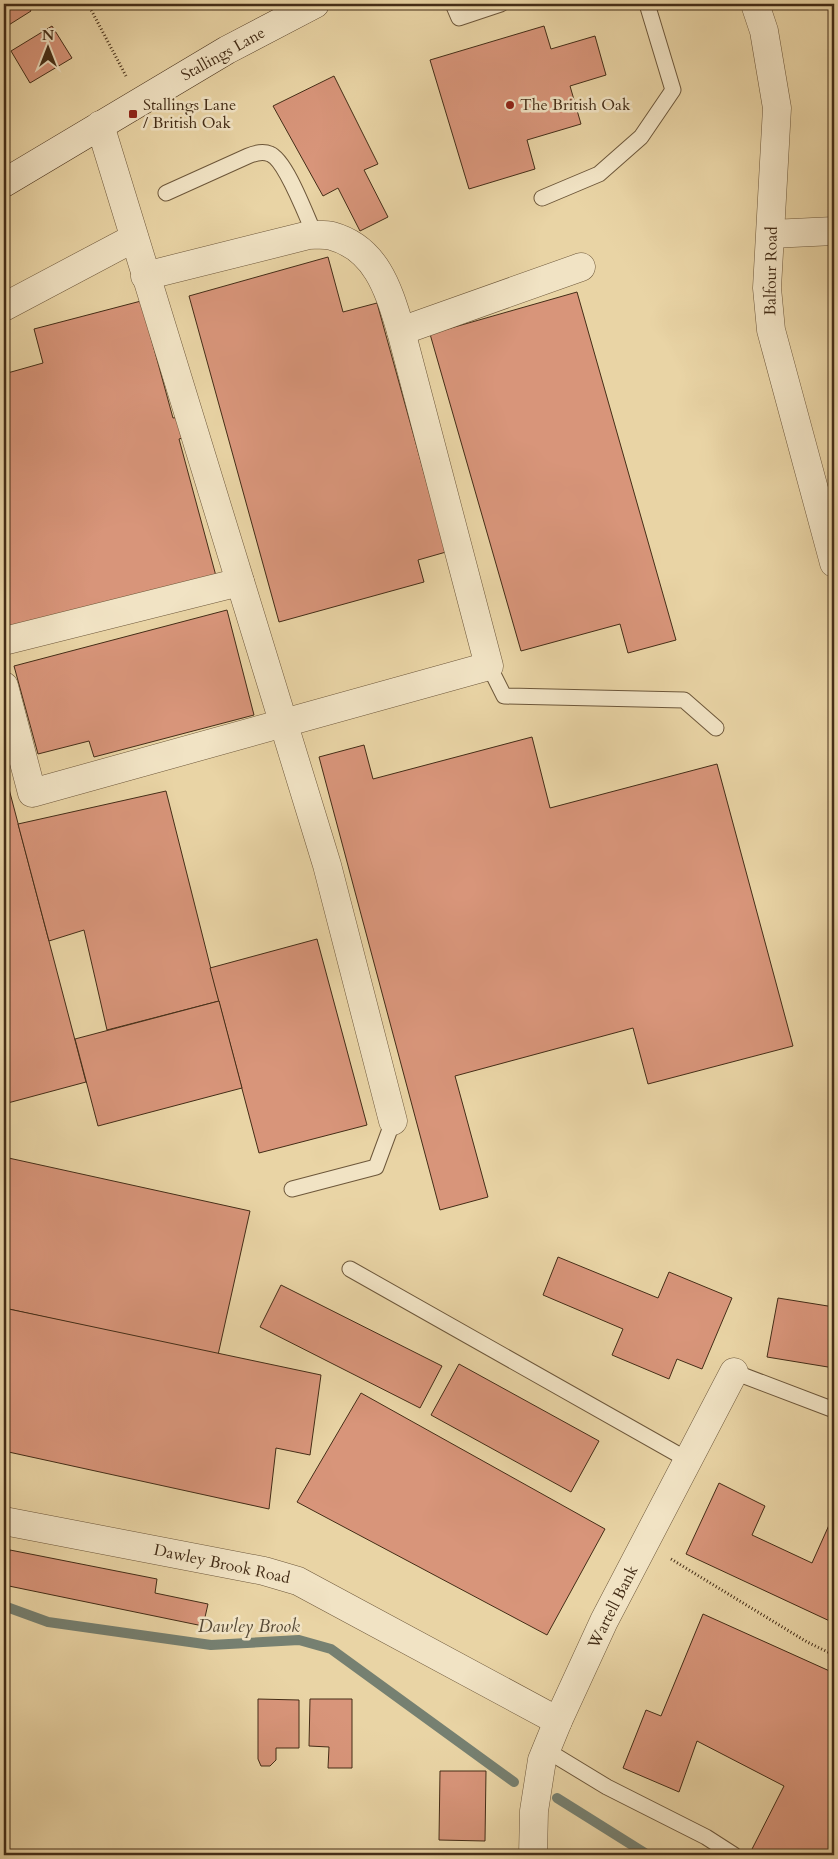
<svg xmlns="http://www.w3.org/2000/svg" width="838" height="1859" font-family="Cardo,serif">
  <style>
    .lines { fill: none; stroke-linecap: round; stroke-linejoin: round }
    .stream { stroke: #768071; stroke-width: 10 }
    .building { fill: #d8957a; stroke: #442d17 }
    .service-casing { stroke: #6d573a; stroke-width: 17 }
    .minor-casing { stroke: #6d573a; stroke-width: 29 }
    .secondary-casing { stroke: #442d17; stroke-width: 29 }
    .path { stroke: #442d17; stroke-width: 3; stroke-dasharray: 1 2.5; stroke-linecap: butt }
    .service { stroke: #f1e3c4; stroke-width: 15 }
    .minor { stroke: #f1e3c4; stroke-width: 28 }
    .secondary { stroke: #f1e3c4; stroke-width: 28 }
    .poi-dot { fill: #8f2418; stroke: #f1e3c4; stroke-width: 2 }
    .labels { text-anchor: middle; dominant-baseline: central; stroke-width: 5; stroke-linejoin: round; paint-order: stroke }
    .street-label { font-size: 16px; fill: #442d17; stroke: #f1e3c4 }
    .poi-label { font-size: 16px; fill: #442d17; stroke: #f1e3c4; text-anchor: start }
    .water-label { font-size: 18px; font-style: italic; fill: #554935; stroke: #f1e3c4 }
  </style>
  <rect width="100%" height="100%" fill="#e9d4a5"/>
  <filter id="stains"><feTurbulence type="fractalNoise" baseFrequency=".004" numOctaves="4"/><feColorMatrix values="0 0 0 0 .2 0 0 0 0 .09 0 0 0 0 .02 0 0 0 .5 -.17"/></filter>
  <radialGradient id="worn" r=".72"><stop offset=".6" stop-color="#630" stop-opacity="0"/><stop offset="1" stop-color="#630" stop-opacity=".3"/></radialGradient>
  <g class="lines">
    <g class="stream">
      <polyline points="4,1606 48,1622 211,1645 299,1640 331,1649 514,1782"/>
      <polyline points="557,1798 648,1855"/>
    </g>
  </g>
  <g class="building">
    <polygon points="4,4 27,4 31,11 4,28"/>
    <polygon points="52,26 72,58 30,83 11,51"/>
    <polygon points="544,26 551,49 595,36 606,75 570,86 581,124 527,140 535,169 469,189 430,60"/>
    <polygon points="334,76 378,164 364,170 388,217 360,231 338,188 323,196 273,106"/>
    <polygon points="328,257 343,312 377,303 446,552 418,560 424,582 279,622 189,296"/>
    <polygon points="577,292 676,640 628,653 620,624 521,651 430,334"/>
    <polygon points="141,301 173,418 181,417 186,437 179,439 216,576 4,633 4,374 43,363 34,329"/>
    <polygon points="227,610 254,715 94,757 89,741 38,754 14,666"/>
    <polygon points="532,737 550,808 717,764 793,1046 648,1084 633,1028 455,1076 488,1197 440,1210 319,757 364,745 373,779"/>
    <polygon points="4,770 86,1082 4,1104"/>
    <polygon points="166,791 219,1001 107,1030 84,930 49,941 18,824"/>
    <polygon points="317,939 367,1125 259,1153 210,968"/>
    <polygon points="219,1001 242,1088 98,1126 75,1039"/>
    <polygon points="4,1157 250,1211 218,1355 4,1308"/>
    <polygon points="558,1257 658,1298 669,1272 732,1298 702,1369 677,1359 669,1379 612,1355 623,1329 543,1295"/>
    <polygon points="281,1285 442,1366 420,1408 260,1327"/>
    <polygon points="778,1298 834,1307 834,1368 767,1357"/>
    <polygon points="4,1308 321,1375 310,1455 276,1448 269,1509 4,1451"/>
    <polygon points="459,1364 599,1441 571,1492 431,1415"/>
    <polygon points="361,1393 605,1529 547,1635 297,1502"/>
    <polygon points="719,1483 765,1506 752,1535 812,1563 834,1514 834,1623 686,1554"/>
    <polygon points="10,1550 157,1579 155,1593 208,1604 203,1626 4,1585"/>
    <polygon points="703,1614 834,1673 834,1855 749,1855 784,1786 697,1741 679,1792 623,1768 646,1710 661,1716"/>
    <polygon points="258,1699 299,1700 299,1748 276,1748 276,1760 270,1766 261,1766 258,1759"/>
    <polygon points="310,1699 352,1699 352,1768 328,1768 329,1747 309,1746"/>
    <polygon points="440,1771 486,1771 485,1841 439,1840"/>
  </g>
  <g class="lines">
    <defs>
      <g id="service">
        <polyline points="453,4 459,18 501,4"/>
        <path d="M166,193l82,-37c7,-3 15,-5 22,-2 16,6 37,64 45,81"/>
        <polyline points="542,198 599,174 641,137 673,90 647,4"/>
        <polyline points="489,666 504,696 684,700 716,728"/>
        <polyline points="292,1189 376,1167 393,1121"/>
        <polyline points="350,1269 688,1460"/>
        <polyline points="734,1372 834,1410"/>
        <polyline points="546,1750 607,1787 706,1837 734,1855"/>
      </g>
      <g id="minor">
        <polyline points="755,4 764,31 777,108 767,288 771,330 834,563"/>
        <polyline points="100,125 327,865 393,1121"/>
        <polyline points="771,234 834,231"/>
        <polyline points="4,307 134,238"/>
        <polyline points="401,331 581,267"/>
        <polyline points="4,641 240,582"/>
        <path d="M4,686l28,107 457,-127 -88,-335c-12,-39 -23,-82 -69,-95 -7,-2 -16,-1 -23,-1l-164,41"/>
        <polyline points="4,1521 264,1571 298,1581 558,1721"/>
        <polyline points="533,1855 534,1811 542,1760 558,1721 604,1621 734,1372"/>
      </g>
      <polyline id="secondary" points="4,183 227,50 315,4"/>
    </defs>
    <use href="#service" class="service-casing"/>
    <use href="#minor" class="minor-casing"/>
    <use href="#secondary" class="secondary-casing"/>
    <g class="path">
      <polyline points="88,4 126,76"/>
      <polyline points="671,1559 807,1642 834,1655"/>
    </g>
    <use href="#service" class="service"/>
    <use href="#minor" class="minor"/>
    <use href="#secondary" class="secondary"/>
  </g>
  <g class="poi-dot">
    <circle cx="510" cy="105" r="5"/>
    <rect x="128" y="109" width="10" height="10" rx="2.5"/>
  </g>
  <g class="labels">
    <g class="street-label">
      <text transform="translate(223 54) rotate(-29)">Stallings Lane</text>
      <text transform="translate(771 271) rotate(-89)">Balfour Road</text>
      <text transform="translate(222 1564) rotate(12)">Dawley Brook Road</text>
      <text transform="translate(613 1607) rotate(-63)">Wartell Bank</text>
    </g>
    <g class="poi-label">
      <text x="143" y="105">Stallings Lane<tspan x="143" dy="18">/ British Oak</tspan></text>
      <text x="520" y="105">The British Oak</text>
    </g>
    <g class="water-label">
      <text x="249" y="1626">Dawley Brook</text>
    </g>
  </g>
  <rect width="838" height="1859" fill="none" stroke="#e9d4a5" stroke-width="20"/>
  <rect x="5" y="5" width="828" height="1849" fill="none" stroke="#442d17" stroke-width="2.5"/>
  <rect x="10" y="10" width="818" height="1839" fill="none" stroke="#442d17"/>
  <g transform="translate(48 48)" stroke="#f1e3c4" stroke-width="4" paint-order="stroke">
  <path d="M0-4L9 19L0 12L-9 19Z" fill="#442d17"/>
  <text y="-8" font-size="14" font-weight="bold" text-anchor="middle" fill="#442d17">N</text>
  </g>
  <rect width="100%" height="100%" filter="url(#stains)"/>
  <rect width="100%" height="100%" fill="url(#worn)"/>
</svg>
